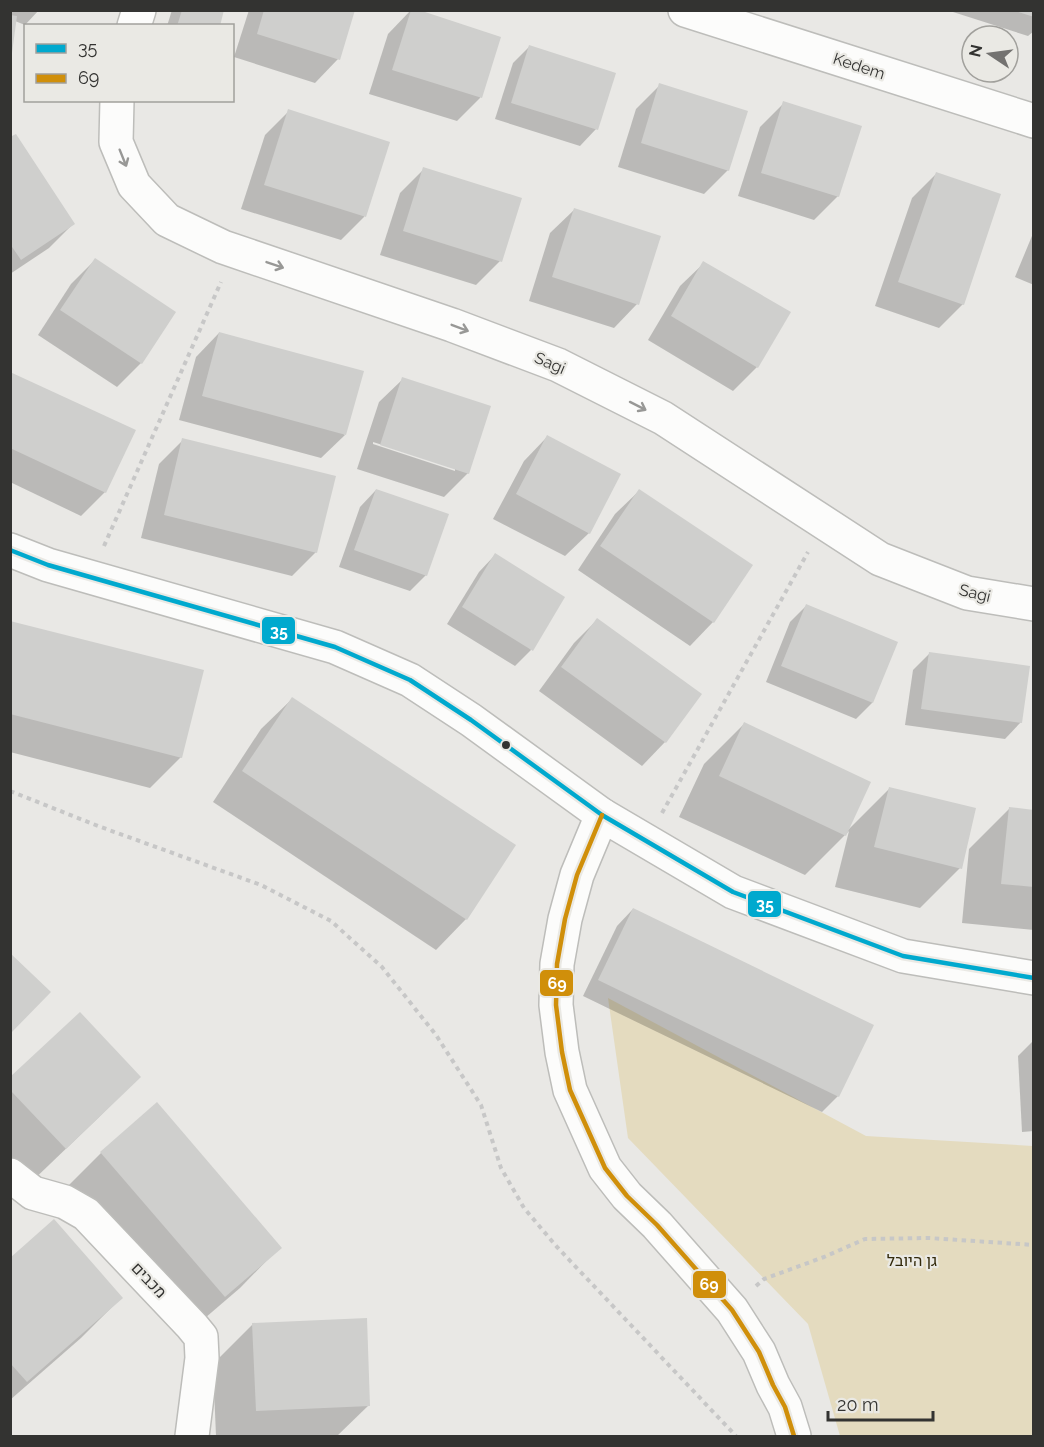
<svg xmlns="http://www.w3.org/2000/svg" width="1044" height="1447" font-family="Raleway,Heebo,sans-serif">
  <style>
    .green { fill: #e4dbbf }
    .shadow { fill: #0003; fill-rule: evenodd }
    .building { fill: #cfcfcd }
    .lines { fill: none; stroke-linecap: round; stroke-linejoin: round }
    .minor-casing { stroke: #bdbdba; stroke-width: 36 }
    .path { stroke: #c7c7c7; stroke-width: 4; stroke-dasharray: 4.5 4.5; stroke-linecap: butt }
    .minor { stroke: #fcfcfb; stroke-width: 33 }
    .bus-1-casing { stroke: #eae9e4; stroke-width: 9 }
    .bus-2-casing { stroke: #eae9e4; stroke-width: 9 }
    .bus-1 { stroke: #00a9ce; stroke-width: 4.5 }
    .bus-2 { stroke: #d08f0a; stroke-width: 4.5 }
    .oneway { stroke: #989896 }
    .bus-dot { fill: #333331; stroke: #eae9e4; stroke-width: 2 }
    .labels { text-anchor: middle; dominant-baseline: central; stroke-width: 4.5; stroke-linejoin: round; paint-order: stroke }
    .street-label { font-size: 16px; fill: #333331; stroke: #eae9e4 }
    .park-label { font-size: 16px; fill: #332a0b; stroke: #eae9e4 }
    .line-badge { stroke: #eae9e4; stroke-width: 2 }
    .badge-label { font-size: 16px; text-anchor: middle; font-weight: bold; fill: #fff }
  </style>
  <rect width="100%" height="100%" fill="#e9e8e5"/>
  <polygon class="green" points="608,998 866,1136 1033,1146 1033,1436 840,1436 808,1324 628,1138"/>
  <g class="shadow">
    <polygon points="10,10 39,10 25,25 15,21 10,52"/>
    <polygon points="172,10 223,10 218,26 167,26"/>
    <polygon points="249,10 354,10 338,59 315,83 234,57"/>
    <polygon points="411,10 499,38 480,98 457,121 369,94 388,34"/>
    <polygon points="953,10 1034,10 1034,31 1028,36 953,12"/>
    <polygon points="529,47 596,129 580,146 495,119 513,63"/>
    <polygon points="660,85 728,170 704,194 618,167 636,109"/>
    <polygon points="784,103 838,196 814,220 738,196 760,127"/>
    <polygon points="289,111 388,143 364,217 341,240 241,209 265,135"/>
    <polygon points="10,139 73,224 49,248 10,274"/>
    <polygon points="424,169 500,261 476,285 380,255 400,193"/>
    <polygon points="936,174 963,304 939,328 875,306 912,198"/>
    <polygon points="574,210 637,304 614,328 529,301 550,233"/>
    <polygon points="1034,231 1034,285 1015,277"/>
    <polygon points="95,260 174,313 141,363 117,387 38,335 71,284"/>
    <polygon points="704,263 757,367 733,391 648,340 680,286"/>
    <polygon points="219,333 345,435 321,458 179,420 196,357"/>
    <polygon points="10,373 105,492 81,516 10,482"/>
    <path d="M403,379l65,94 -24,24 -87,-28 22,-67zM373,442l82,26v3l-82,-27z"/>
    <polygon points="547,437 589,533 565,556 493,519 524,461"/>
    <polygon points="183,440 316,552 292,576 141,538 159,464"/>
    <polygon points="376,490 426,575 410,591 339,567 360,507"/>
    <polygon points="639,491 713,622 690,646 578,570 615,514"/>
    <polygon points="495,555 531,650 515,666 447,624 479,572"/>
    <polygon points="806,606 896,643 872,703 856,719 766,682 790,622"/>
    <polygon points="597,620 665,742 642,766 539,691 574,643"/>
    <polygon points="10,622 181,757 150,788 10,752"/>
    <polygon points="929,654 1021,722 1005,739 905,725 913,670"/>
    <polygon points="292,699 514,845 466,919 436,950 213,802 261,729"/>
    <polygon points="744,724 847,831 890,788 960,868 920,908 835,887 849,831 805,875 679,817 704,764"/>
    <polygon points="1009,809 1034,811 1034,930 962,923 969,849"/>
    <polygon points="633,909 838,1096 822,1112 583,996 617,926"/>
    <polygon points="1034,1040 1034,1131 1022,1132 1018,1056"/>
    <polygon points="139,1077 99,1117 25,1188 10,1172 10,1079"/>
    <polygon points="157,1104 280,1247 240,1288 184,1336 61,1193 101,1153"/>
    <polygon points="10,1259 121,1298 81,1338 10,1400"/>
    <polygon points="253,1324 369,1405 337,1436 216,1436 213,1364"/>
  </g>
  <g class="building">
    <polygon points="182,10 224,10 220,26 177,26"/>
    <polygon points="264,10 355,10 340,60 257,34"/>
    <polygon points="411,10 419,10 501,37 482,98 392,70"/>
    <polygon points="1015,10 1034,10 1034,17 1015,11"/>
    <polygon points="10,15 17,16 12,53 10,53"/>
    <polygon points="529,45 616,73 598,130 511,103"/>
    <polygon points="659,83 748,111 729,171 641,143"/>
    <polygon points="783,101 862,126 839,197 761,173"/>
    <polygon points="288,109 390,142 366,217 264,185"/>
    <polygon points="16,134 75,224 21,260 10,244 10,137"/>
    <polygon points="423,167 522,198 502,262 403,231"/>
    <polygon points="936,172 1001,194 964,305 898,282"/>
    <polygon points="574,208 661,236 639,305 552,277"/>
    <polygon points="95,258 176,312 142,364 60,310"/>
    <polygon points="703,261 791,312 758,368 671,316"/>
    <polygon points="219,332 364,371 346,435 202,396"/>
    <polygon points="10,372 136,430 106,493 10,448"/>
    <polygon points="402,377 491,406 469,474 380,445"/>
    <polygon points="547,435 621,474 590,534 516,494"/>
    <polygon points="182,438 336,476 317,553 164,515"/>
    <polygon points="376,489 449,514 427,576 354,550"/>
    <polygon points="639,489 753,565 714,623 600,546"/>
    <polygon points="495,553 565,597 533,651 462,607"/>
    <polygon points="806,604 898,642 873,703 781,666"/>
    <polygon points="597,618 702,694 666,743 561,667"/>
    <polygon points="10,621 204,670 182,758 10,714"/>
    <polygon points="929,652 1030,666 1022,723 921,709"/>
    <polygon points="292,697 516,845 467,920 242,771"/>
    <polygon points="744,722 871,782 846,836 719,776"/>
    <polygon points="889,787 976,808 962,869 874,847"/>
    <polygon points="1009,807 1034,810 1034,887 1001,884"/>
    <polygon points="633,908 874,1025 839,1097 598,980"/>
    <polygon points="10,953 51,992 10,1034"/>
    <polygon points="80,1012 141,1077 66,1149 10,1090 10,1077"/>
    <polygon points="157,1102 282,1248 225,1297 100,1152"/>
    <polygon points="54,1219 123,1298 27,1382 10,1363 10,1258"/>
    <polygon points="367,1318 370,1406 256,1411 252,1323"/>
  </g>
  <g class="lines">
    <defs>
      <g id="minor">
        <polyline points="685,10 1034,121"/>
        <polyline points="134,26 139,10"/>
        <polyline points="117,100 116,142 134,185 167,220 223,247 452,325 558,365 663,418 880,559 967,593 1034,604"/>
        <polyline points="10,550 48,565 335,647 410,680 471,720 602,815 733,892 903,956 1034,978"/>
        <polyline points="602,815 577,875 565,919 557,964 556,1005 562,1052 570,1090 605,1168 627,1196 657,1225 732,1310 759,1352 773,1385 785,1407 794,1436"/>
        <polyline points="10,1175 33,1193 65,1202 86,1214 192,1326 201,1337 202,1358 192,1436"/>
      </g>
    </defs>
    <use href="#minor" class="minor-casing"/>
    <g class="path">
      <polyline points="104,546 221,282"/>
      <polyline points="10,791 98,826 261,885 331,921 382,967 436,1035 481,1105 501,1168 524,1208 557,1247 736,1436"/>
      <polyline points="662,813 808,552"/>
      <polyline points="756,1286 764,1279 824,1257 865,1239 929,1238 1034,1245"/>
    </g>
    <use href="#minor" class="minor"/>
    <defs>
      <polyline id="bus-1" points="10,550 48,565 335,647 410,680 471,720 602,815 733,892 903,956 1034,978"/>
      <polyline id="bus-2" points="602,815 577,875 565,919 557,964 556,1005 562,1052 570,1090 605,1168 627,1196 657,1225 732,1310 759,1352 773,1385 785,1407 794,1436"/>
    </defs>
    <use href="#bus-1" class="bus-1-casing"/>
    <use href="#bus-2" class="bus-2-casing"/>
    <use href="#bus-1" class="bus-1"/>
    <use href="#bus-2" class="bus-2"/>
  </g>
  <defs><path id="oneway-shaft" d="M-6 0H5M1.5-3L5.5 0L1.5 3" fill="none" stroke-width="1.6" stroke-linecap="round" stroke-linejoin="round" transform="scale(1.5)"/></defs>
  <g class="oneway">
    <use href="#oneway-shaft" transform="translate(123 158) rotate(68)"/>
    <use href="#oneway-shaft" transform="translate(275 265) rotate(19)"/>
    <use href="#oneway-shaft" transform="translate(460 328) rotate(21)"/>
    <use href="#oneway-shaft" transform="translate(638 406) rotate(27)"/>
  </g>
  <circle class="bus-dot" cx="506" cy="745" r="5"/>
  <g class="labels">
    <g class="street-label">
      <text transform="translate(859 66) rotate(18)">Kedem</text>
      <text transform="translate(550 363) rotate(23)">Sagi</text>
      <text transform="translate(975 593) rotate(13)">Sagi</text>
      <text transform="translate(149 1280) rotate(46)">מכבים</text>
    </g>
    <g class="park-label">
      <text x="912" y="1260">גן היובל</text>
    </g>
  </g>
  <g class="line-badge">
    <rect x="261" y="616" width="35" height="29" rx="6" fill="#00a9ce"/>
    <rect x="747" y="890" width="35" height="28" rx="6" fill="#00a9ce"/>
    <rect x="539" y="969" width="35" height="28" rx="6" fill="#d08f0a"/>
    <rect x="692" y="1270" width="35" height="29" rx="6" fill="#d08f0a"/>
  </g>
  <g class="badge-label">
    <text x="279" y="637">35</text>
    <text x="765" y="910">35</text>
    <text x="557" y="989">69</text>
    <text x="709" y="1290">69</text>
  </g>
  <rect width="1044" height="1447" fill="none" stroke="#333331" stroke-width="24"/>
  <rect x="24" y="24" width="210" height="78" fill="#eae9e4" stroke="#a1a09c" stroke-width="1.5"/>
  <rect x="36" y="44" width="30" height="9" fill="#00a9ce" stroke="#a1a09c" stroke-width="1.5"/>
  <text x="78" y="54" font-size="18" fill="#333331">35</text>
  <rect x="36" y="74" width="30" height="9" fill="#d08f0a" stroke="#a1a09c" stroke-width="1.5"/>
  <text x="78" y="84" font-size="18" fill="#333331">69</text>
  <g transform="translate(990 54) rotate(283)"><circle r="28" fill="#eae9e4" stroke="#a1a09c" stroke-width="1.5"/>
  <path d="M0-4.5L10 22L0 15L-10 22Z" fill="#737270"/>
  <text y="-9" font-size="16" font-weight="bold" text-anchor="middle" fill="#333331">N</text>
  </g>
  <path d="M828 1411v9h105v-9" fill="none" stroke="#333331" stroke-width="3"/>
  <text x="837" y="1411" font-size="18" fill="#333331" stroke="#eae9e4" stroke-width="4.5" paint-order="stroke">20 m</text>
</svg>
